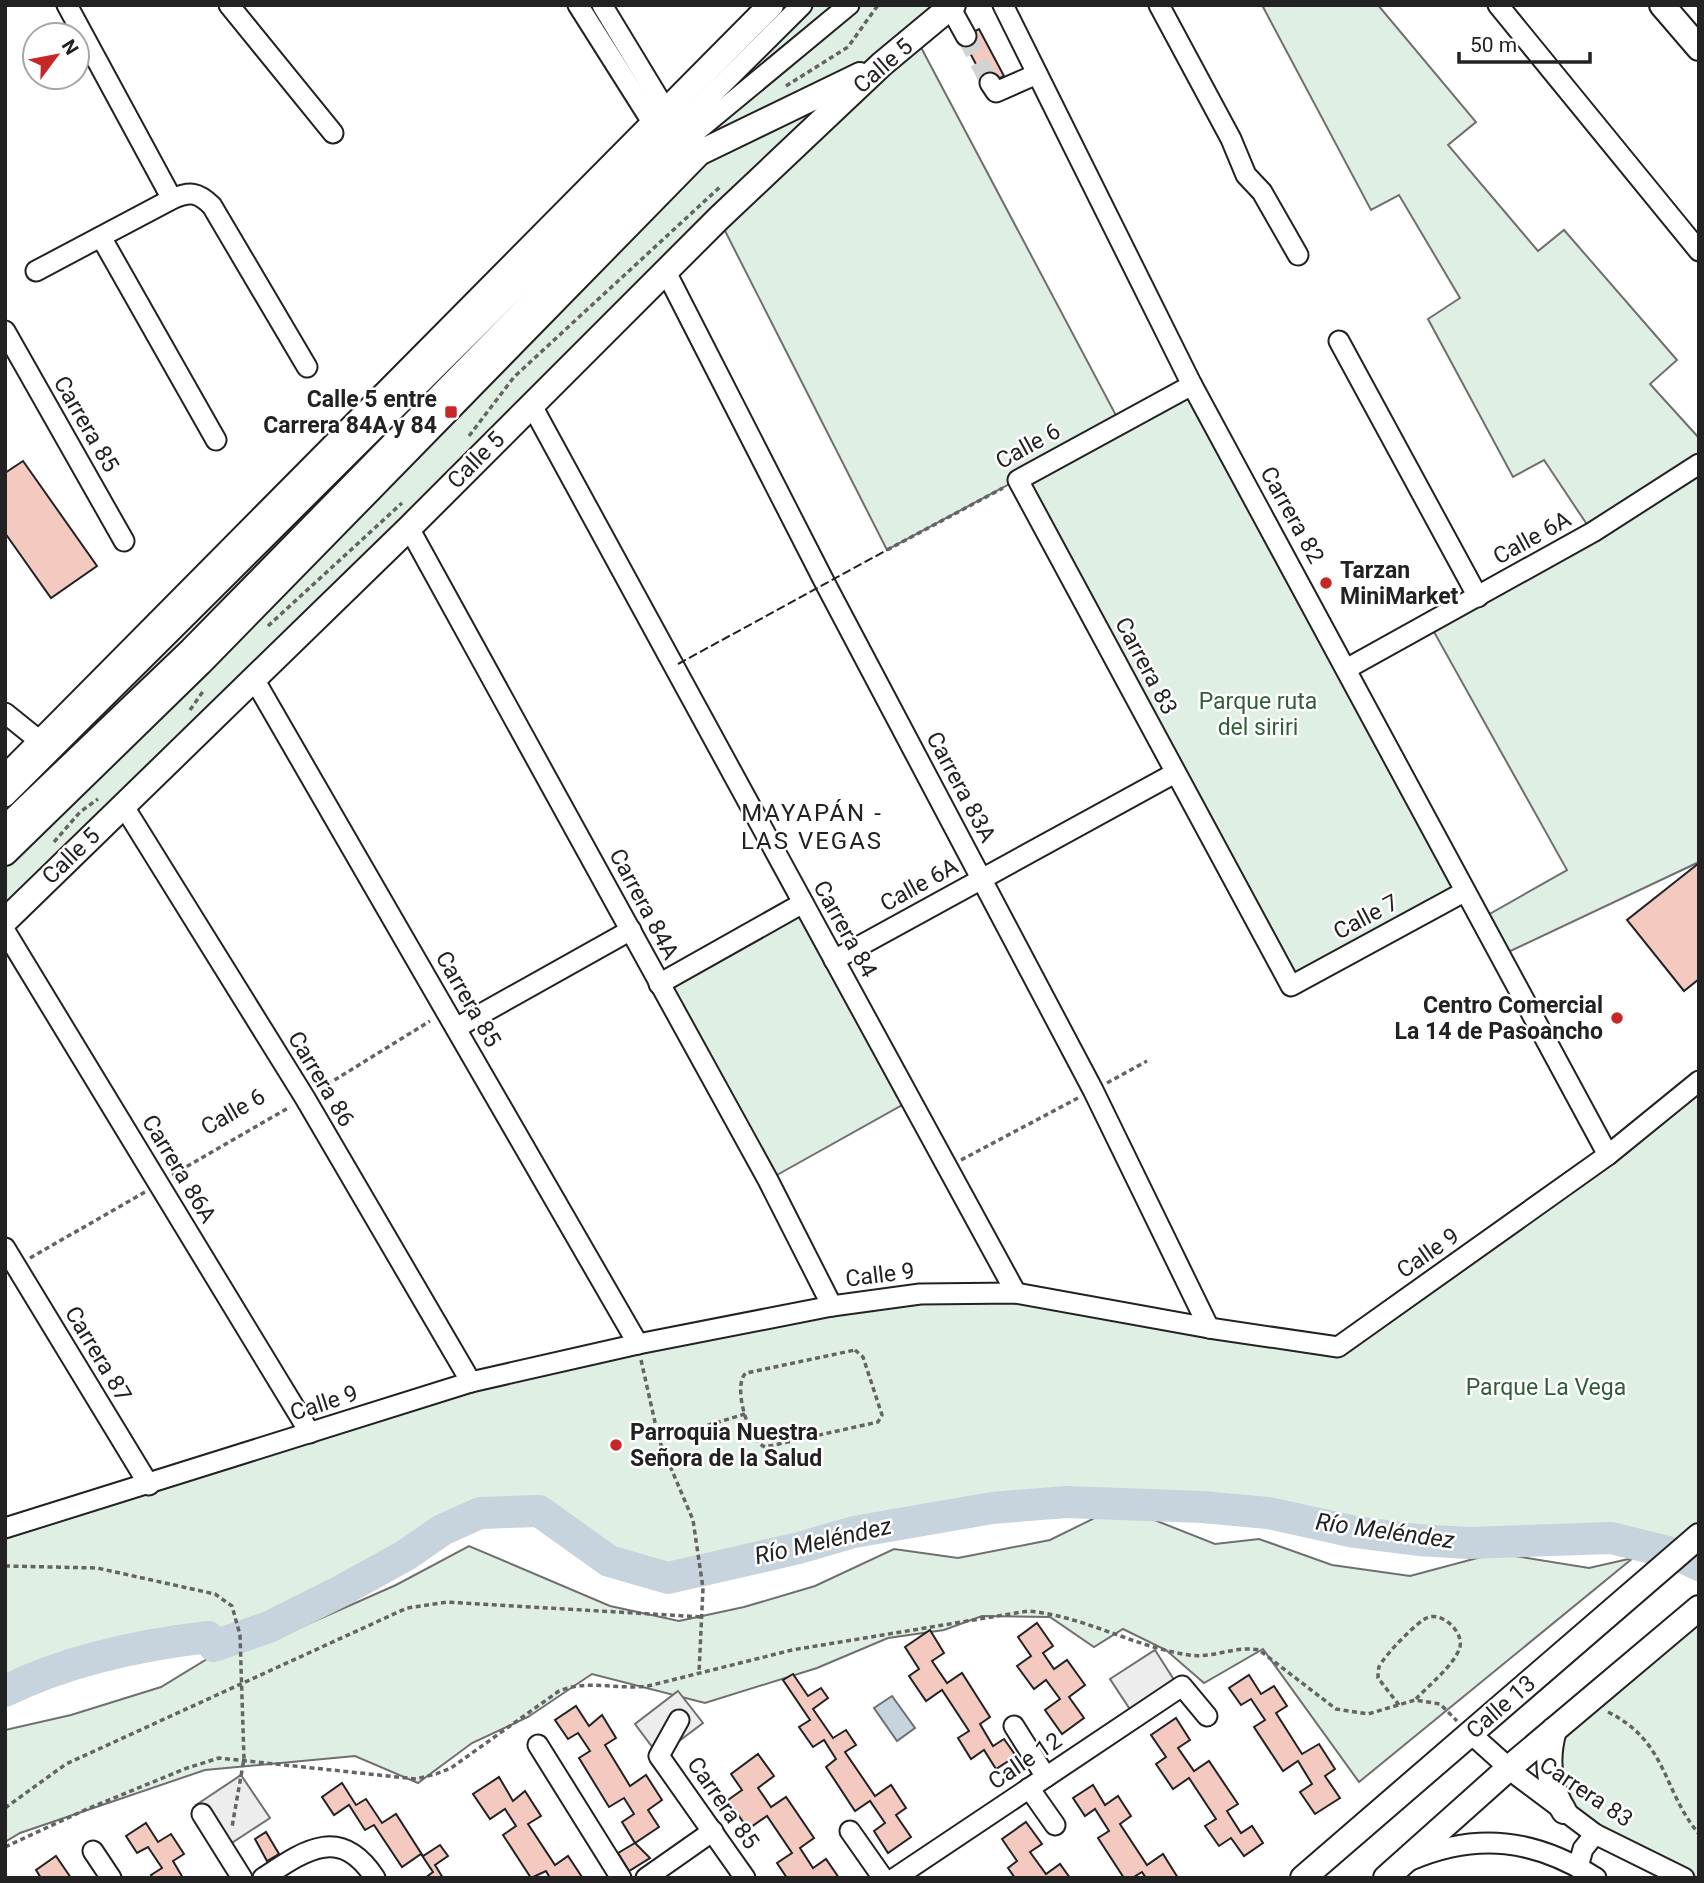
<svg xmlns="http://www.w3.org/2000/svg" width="1704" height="1883" font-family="Roboto,sans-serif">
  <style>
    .green { fill: #e0efe3; stroke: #6f6f6f; stroke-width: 2 }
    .parking { fill: #ededed; stroke: #6f6f6f; stroke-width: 2 }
    .water { fill: #c7d3dd; stroke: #6f6f6f; stroke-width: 2 }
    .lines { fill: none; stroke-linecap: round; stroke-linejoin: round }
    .stream { stroke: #c7d3dd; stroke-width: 5 }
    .river { stroke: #c7d3dd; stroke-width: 32 }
    .building { fill: #f3c9c0; stroke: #222; stroke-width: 2 }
    .minor-tunnel { stroke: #d3d3d3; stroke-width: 19; stroke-dasharray: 19 10; stroke-linecap: butt }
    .minor-casing { stroke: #222; stroke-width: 23 }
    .major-casing { stroke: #222; stroke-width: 28 }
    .path { stroke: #646464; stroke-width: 3.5; stroke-dasharray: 5 3.5; stroke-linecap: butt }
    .minor { stroke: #fff; stroke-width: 19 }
    .major { stroke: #fff; stroke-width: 24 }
    .fence { stroke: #222; stroke-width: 2; stroke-dasharray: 9 3.5; stroke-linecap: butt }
    .poi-dot { fill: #c62828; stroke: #fff; stroke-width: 2.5 }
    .labels { text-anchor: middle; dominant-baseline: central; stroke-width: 5; stroke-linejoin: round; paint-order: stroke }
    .street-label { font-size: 23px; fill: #222; stroke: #fff }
    .poi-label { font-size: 23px; font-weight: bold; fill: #222; stroke: #fff; text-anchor: end }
    .park-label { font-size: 23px; fill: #2f5e38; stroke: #fff }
    .neighbourhood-label { font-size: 24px; letter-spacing: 2px; fill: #222; stroke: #fff }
    .water-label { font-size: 24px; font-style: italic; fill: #222; stroke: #fff }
  </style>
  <rect width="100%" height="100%" fill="#fff"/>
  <g class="green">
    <polygon points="802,5 953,5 916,38 1120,423 1192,385 1464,892 1291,986 1013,482 887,550 719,219 5,921 5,797"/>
    <polygon points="1262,5 1378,5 1476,122 1448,145 1538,251 1564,230 1677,360 1650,384 1699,438 1699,862 1502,955 1479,920 1567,870 1429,623 1592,532 1544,460 1513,477 1428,319 1460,298 1399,195 1371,210"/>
    <polygon points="803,903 911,1100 768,1180 659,984"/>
    <path d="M1699,1081v454l-23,19 -65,-16 -143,5 -50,-3 -63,-8 -87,-19 -66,-6 -136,-5 -74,6 -138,24 -55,16 -131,30 -59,-17 -70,-50 -59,2 -38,17 -36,25 -65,36 -72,36 -55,19 -6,-9c-69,8 -140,23 -203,54v-163l466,-146 361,-76 184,-13 322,54z"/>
    <polygon points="1119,1506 1215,1544 1259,1539 1332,1565 1410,1576 1496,1553 1589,1568 1633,1558 1359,1782 1263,1649 1204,1683 1166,1650 1123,1629 1094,1647 1050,1617 982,1616 944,1630 888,1638 817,1668 705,1703 592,1674 528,1717 472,1743 418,1783 355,1756 205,1770 20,1833 5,1842 5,1730 71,1715 161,1687 217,1653 301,1627 396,1585 469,1546 610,1606 679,1621 744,1607 815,1586 894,1549 958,1558 1050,1540"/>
    <polygon points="1699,1608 1699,1878 1684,1878 1564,1811 1552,1737"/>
  </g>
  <g class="parking">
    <polygon points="1155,1650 1183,1694 1139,1723 1110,1679"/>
    <polygon points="678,1691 703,1723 659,1756 635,1724"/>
    <polygon points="241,1775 270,1818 224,1848 196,1805"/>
  </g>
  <polygon class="water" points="892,1696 915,1728 897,1741 874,1708"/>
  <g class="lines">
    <polyline class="stream" points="1697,5 1699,7"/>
    <path class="river" d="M5,1691c63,-31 134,-46 203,-54l6,9 55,-19 72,-36 65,-36 36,-25 38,-17 59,-2 70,50 59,17 131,-30 55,-16 138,-24 74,-6 136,5 66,6 87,19 63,8 50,3 143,-5 65,16 23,11"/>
  </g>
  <g class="building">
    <polygon points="979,29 1004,76 987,85 962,38"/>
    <polygon points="23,461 97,566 51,598 5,533 5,473"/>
    <polygon points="1699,863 1699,979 1684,991 1627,920"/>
    <polygon points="1037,1623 1053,1646 1043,1653 1054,1669 1067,1660 1085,1685 1069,1697 1084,1718 1062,1734 1045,1710 1060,1699 1046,1680 1034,1689 1017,1666 1031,1656 1018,1637"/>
    <polygon points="930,1630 944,1653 932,1661 947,1683 962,1673 990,1717 980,1724 993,1746 1004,1739 1016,1756 996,1769 984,1750 971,1759 958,1738 969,1731 942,1690 926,1701 909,1676 919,1669 905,1647"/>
    <polygon points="793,1674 808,1696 821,1688 828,1698 813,1709 833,1738 846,1730 856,1745 845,1752 875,1796 891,1785 906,1808 896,1815 911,1837 888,1853 874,1831 885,1823 870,1801 855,1811 826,1767 836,1759 824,1740 813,1747 799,1727 810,1720 783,1680"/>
    <polygon points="1249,1675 1261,1694 1274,1686 1287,1706 1276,1713 1302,1754 1319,1744 1335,1769 1325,1776 1340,1798 1315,1814 1300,1792 1312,1784 1298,1761 1283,1771 1254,1727 1265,1720 1251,1699 1241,1705 1229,1688"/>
    <polygon points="576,1706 589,1726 602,1715 616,1738 605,1745 630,1786 646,1775 662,1800 648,1810 659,1827 635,1843 622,1822 634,1814 624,1798 609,1807 579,1758 590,1751 578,1733 568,1739 555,1720"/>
    <polygon points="1176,1718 1190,1740 1178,1748 1194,1771 1209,1761 1238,1804 1227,1811 1241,1833 1252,1826 1263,1843 1244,1856 1231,1838 1219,1846 1205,1826 1216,1819 1189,1778 1173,1789 1156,1764 1166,1757 1151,1735"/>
    <polygon points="758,1754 774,1776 758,1788 771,1807 786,1797 814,1838 800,1848 813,1868 826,1859 839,1878 787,1878 777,1863 792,1853 767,1816 748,1829 728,1800 742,1790 731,1774"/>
    <polygon points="499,1777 513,1801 525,1791 541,1816 528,1824 555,1865 568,1856 582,1877 550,1878 546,1871 531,1878 503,1835 516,1826 505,1809 490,1819 473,1794"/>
    <polygon points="342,1783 356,1805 366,1799 382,1823 396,1814 423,1856 440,1845 448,1856 435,1865 443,1878 425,1878 433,1872 421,1854 402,1867 374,1825 365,1830 349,1805 334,1815 322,1797"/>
    <polygon points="1093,1785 1105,1805 1118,1796 1131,1816 1120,1824 1147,1865 1163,1854 1178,1878 1146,1878 1142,1872 1132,1878 1124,1878 1098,1838 1109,1831 1095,1809 1085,1816 1073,1798"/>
    <polygon points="1026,1822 1042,1844 1030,1852 1046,1874 1060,1864 1070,1878 1015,1878 1008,1868 1017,1861 1002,1839"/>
    <polygon points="146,1823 158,1842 171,1834 184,1854 173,1861 183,1878 153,1878 151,1875 162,1868 148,1847 137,1853 126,1836"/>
    <polygon points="266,1832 279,1854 267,1861 255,1839"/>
    <polygon points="635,1843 650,1858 629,1871 618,1853"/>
    <polygon points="56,1856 71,1878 41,1878 36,1870"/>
  </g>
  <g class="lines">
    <polyline class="minor-tunnel" points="966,36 990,83"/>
    <defs>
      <g id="minor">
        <polyline points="67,5 172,199"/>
        <polyline points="229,5 333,133"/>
        <polyline points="578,5 652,122 662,132"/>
        <polyline points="602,5 665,109"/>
        <polyline points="1003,5 1192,385 1608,1155"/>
        <polyline points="1159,5 1231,139 1246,175 1262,192 1298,255"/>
        <polyline points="1498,5 1699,251"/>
        <polyline points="950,7 966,36"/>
        <polyline points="990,83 996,92 1037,74"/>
        <polyline points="101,237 216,440"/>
        <path d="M36,271l136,-72c18,-8 26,-7 40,7l95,161"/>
        <polyline points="666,272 826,585 1093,1090 1209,1328"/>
        <polyline points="5,331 124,541"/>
        <polyline points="1339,341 1478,597"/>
        <polyline points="1192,385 1018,480 1291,986 1464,892"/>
        <polyline points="531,404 1016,1293"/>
        <polyline points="409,528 768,1180 832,1306"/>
        <polyline points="1348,668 1593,532 1699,464"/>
        <polyline points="254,679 638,1344"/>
        <polyline points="5,713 41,742"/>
        <polyline points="5,797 802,5"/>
        <polyline points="123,805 305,1098 471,1382"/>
        <polyline points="5,825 190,648 698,130 849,5"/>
        <polyline points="5,931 310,1433"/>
        <polyline points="834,960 1175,773"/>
        <polyline points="659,984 803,903"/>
        <polyline points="456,1028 631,930"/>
        <polyline points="5,1248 149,1485"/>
        <polyline points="5,1528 471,1382 638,1344 832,1306 920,1294 1016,1293 1209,1328 1338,1347 1608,1155 1699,1081"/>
        <polyline points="679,1720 659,1756 745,1878"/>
        <polyline points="1014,1726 1046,1777"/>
        <polyline points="1470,1733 1519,1777 1595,1834 1684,1878"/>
        <polyline points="538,1745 621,1878"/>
        <polyline points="1029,1788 1055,1825"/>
        <polyline points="202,1814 242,1878"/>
        <polyline points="850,1831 883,1878"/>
        <polyline points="93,1851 111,1878"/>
        <path d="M1411,1860c66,-28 124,-21 185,18"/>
        <polyline points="1578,1867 1583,1849 1595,1834"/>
        <path d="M263,1878c41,-27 77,-54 112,0"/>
        <polyline points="646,1878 713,1831"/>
        <polyline points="895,1878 1182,1686 1207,1716"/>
      </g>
      <g id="major">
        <polyline points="1662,5 1699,48"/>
        <polyline points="5,778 771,5"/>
        <polyline points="5,853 200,663 699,153 860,75"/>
        <polyline points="5,921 409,528 719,218 882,64 953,5"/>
        <path d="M1554,1730c-8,28 -6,56 10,81"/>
        <polyline points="1303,1878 1699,1536"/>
        <polyline points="1386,1878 1509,1768 1699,1608"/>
      </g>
    </defs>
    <use href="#minor" class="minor-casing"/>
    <use href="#major" class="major-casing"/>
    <g class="path">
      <polyline points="786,86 848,47 878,5"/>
      <polyline points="469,436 514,377 721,186"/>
      <polyline points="887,550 1003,488"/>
      <polyline points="268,626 402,503"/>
      <polyline points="190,710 204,690"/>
      <polyline points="54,842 80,812 98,799"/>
      <polyline points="1107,1083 1147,1061"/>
      <polyline points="320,1089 430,1021"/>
      <polyline points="961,1160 1078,1098"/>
      <polyline points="172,1175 290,1107"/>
      <polyline points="30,1258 145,1192"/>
      <path d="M855,1350l8,7 19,58 -4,7 -113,25c-17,-7 -33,-62 -19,-74z"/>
      <polyline points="641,1360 659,1440 693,1520 703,1588 699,1673"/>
      <polyline points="659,1440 745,1414"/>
      <polyline points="5,1566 97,1568 215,1594 232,1606 240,1635 244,1759 232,1827"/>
      <path d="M1399,1705l-21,-27c0,-3 0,-7 1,-11 4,-10 40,-48 50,-50 16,-4 37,18 30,33 -8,18 -30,35 -44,50"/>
      <path d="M1608,1712c60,30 54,78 91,122"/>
      <polyline points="5,1808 66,1764 407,1608 447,1602 702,1617"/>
      <path d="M5,1847l82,-38 100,-41 32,-10 197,21 20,-5 15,-6 108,-77c29,-12 58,-1 89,-5l144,-36 236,-39c56,5 106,36 161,44 24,4 46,-10 70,-5l77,59 32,5 47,-14 25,4 17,17"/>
    </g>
    <use href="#minor" class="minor"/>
    <use href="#major" class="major"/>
    <polyline class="fence" points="678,664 887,550"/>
  </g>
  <g class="poi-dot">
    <rect x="444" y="405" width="14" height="14" rx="3.5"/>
    <circle cx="1326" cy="583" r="7"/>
    <circle cx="1617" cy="1018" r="7"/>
    <circle cx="616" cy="1445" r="7"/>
  </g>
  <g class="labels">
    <g class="street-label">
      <text transform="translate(883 66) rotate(-41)">Calle 5</text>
      <text transform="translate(86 424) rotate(60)">Carrera 85</text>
      <text transform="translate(1028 446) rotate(-29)">Calle 6</text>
      <text transform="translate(476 460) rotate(-45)">Calle 5</text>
      <text transform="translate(1292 515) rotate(61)">Carrera 82</text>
      <text transform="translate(1532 538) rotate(-29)">Calle 6A</text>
      <text transform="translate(1146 666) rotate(62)">Carrera 83</text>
      <text transform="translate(961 787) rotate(62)">Carrera 83A</text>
      <text transform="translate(71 856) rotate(-44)">Calle 5</text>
      <text transform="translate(919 885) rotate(-29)">Calle 6A</text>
      <text transform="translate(644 904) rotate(62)">Carrera 84A</text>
      <text transform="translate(1366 917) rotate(-28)">Calle 7</text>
      <text transform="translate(845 929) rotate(61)">Carrera 84</text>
      <text transform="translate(468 999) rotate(60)">Carrera 85</text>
      <text transform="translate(321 1079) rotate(59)">Carrera 86</text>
      <text transform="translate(233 1112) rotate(-30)">Calle 6</text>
      <text transform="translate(179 1169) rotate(59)">Carrera 86A</text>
      <text transform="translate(1428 1253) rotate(-35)">Calle 9</text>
      <text transform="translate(880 1275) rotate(-7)">Calle 9</text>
      <text transform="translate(98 1354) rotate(59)">Carrera 87</text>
      <text transform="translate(324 1403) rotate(-18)">Calle 9</text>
      <text transform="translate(1501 1707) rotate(-41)">Calle 13</text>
      <text transform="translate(1025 1761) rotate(-34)">Calle 12</text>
      <text transform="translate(1586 1792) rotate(34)">Carrera 83</text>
      <text transform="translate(723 1803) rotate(55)">Carrera 85</text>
    </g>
    <g class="poi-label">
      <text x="437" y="399">Calle 5 entre<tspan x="437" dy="26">Carrera 84A y 84</tspan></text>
      <text x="1340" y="570" text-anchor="start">Tarzan<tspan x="1340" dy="26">MiniMarket</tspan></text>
      <text x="1603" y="1005">Centro Comercial<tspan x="1603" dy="26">La 14 de Pasoancho</tspan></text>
      <text x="630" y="1432" text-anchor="start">Parroquia Nuestra<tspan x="630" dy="26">Señora de la Salud</tspan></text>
    </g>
    <g class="park-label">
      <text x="1258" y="701">Parque ruta<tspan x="1258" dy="26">del siriri</tspan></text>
      <text x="1546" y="1387">Parque La Vega</text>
    </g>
    <g class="neighbourhood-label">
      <text x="812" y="813">MAYAPÁN -<tspan x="812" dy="28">LAS VEGAS</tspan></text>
    </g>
    <g class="water-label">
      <text transform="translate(1385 1531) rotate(8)">Río Meléndez</text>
      <text transform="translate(823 1541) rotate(-13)">Río Meléndez</text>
    </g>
  </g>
  <rect width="1704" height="1883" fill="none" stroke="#222222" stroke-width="14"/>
  <g transform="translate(56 56) rotate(58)"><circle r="33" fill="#ffffff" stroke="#a7a7a7" stroke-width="2"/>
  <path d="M0-5L12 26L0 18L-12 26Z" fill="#c62828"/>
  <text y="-10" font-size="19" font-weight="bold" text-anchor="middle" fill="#222222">N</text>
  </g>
  <path d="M1459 52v10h131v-10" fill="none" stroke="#222222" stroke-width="3.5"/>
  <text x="1470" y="52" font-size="21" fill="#222222" stroke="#ffffff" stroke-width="5" paint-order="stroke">50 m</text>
</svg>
